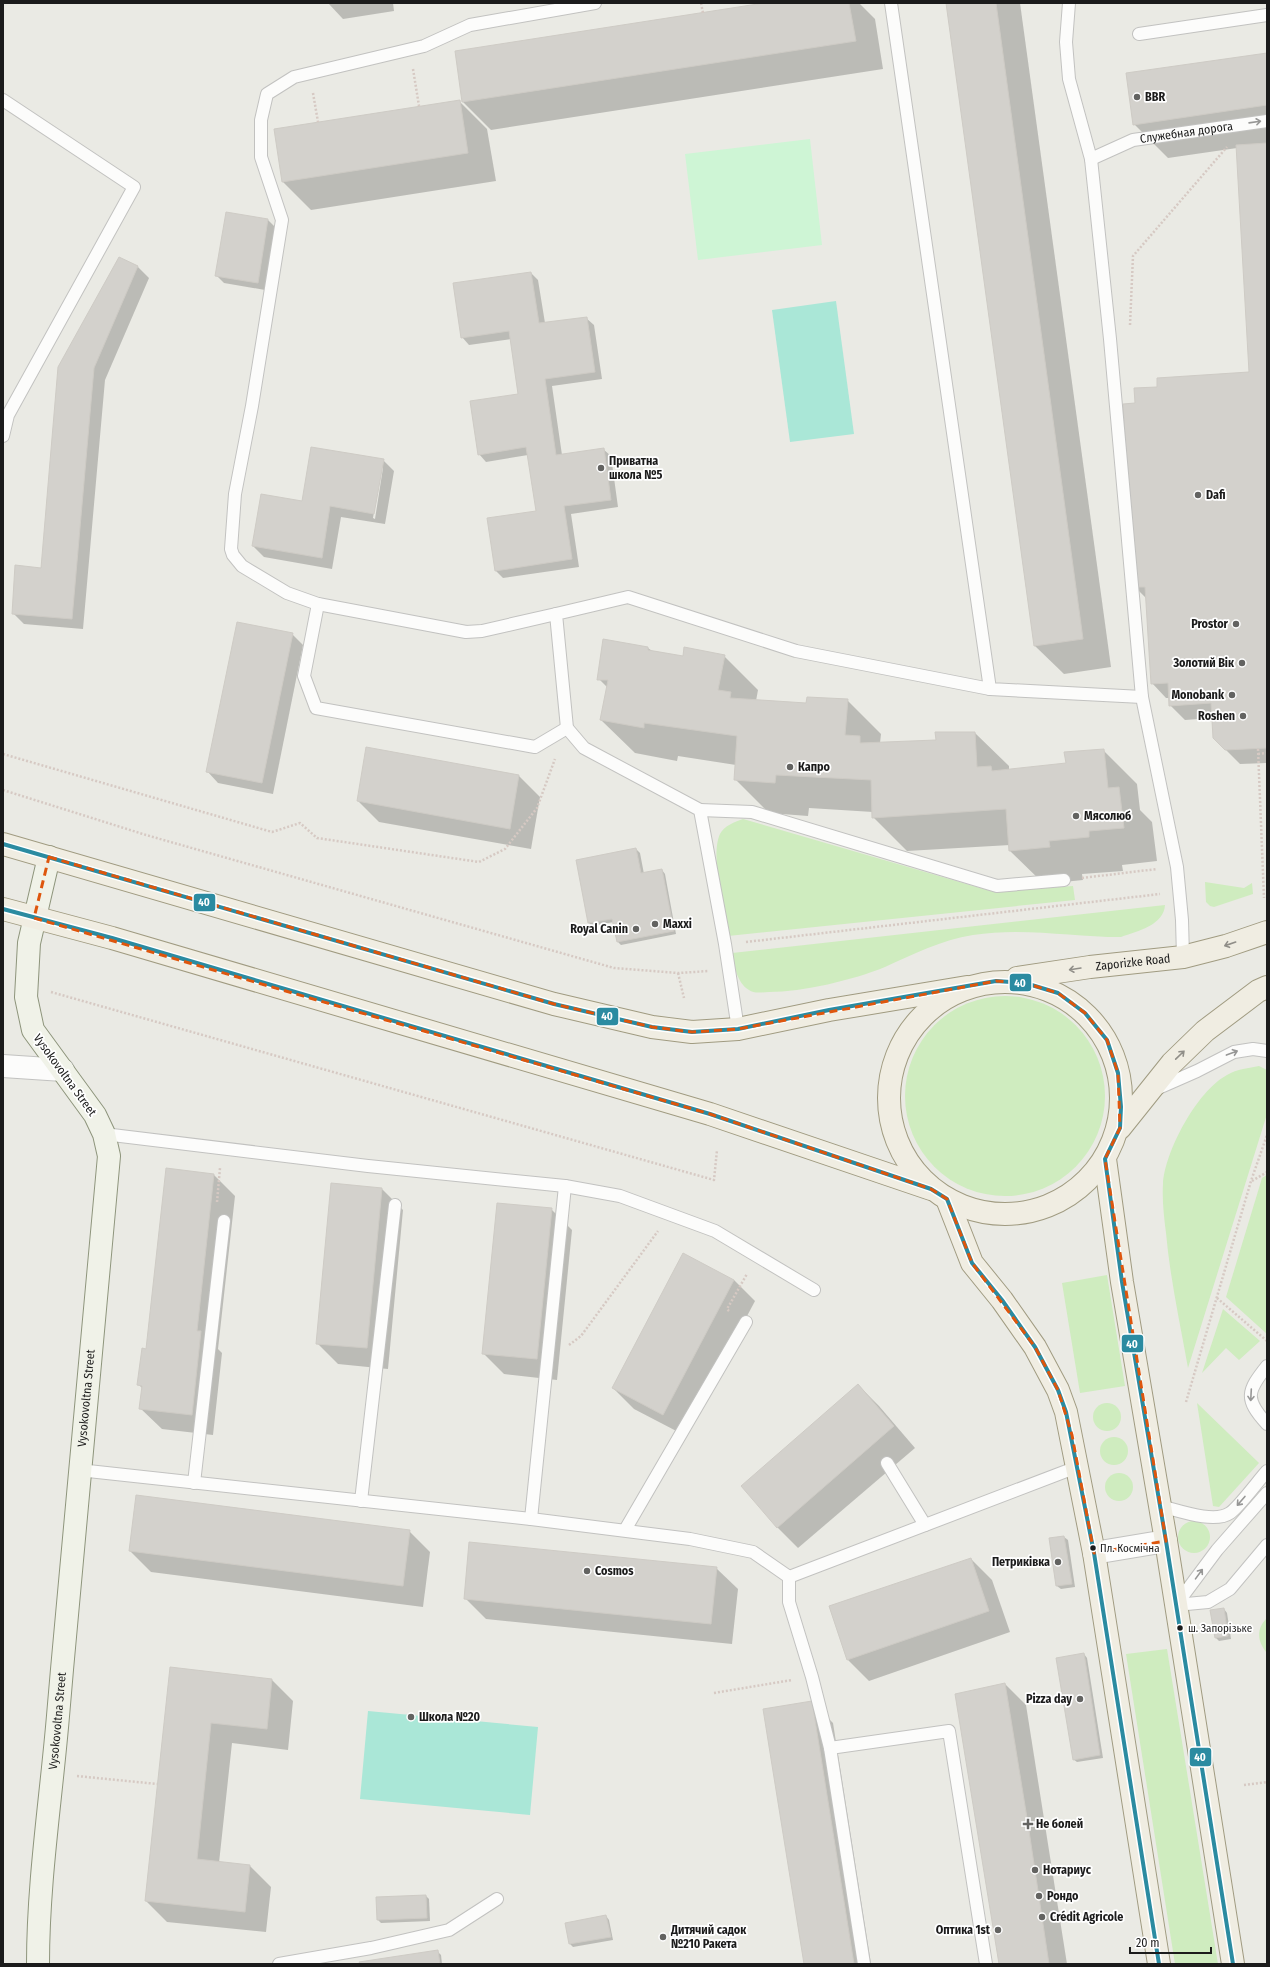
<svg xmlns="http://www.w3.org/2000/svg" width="1270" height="1967" font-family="'Fira Sans Condensed',sans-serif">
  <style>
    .grass { fill: #cfecbf }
    .park { fill: #cef5d5 }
    .pitch { fill: #aae7d7 }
    .shadow { fill: #0003; fill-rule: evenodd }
    .building { fill: #d3d1cc; stroke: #cecbc5 }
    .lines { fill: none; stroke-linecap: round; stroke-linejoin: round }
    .lane-casing { stroke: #c2c2c0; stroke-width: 14 }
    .street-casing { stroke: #c2c2c0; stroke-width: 24 }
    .secondary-casing { stroke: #8e957c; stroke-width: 24 }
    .primary-casing { stroke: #a09b81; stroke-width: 24 }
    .path { stroke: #d6c9c3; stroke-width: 2.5; stroke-dasharray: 2 2; stroke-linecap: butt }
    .lane { stroke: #fcfcfb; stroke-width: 12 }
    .street { stroke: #fcfcfb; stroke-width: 22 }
    .secondary { stroke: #f0f2e8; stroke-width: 22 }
    .primary { stroke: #f0ede2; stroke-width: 22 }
    .bus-1-casing { stroke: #fff; stroke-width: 7 }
    .bus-1 { stroke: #2b8ba1; stroke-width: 4 }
    .oneway { stroke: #979796 }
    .oneway2 { stroke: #908e88 }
    .marked { fill: none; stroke: #de560d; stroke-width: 3; stroke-dasharray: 8 5; stroke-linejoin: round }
    .poi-dot { fill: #636361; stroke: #fff; stroke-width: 1.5 }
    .bus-dot { fill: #1b1b1b; stroke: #fff; stroke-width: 1.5 }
    .labels { text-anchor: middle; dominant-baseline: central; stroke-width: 3.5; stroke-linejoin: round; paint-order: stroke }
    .bus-label { font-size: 11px; fill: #1b1b1b; stroke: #fff; text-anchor: start }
    .poi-label { font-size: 12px; font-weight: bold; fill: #1b1b1b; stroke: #fff; text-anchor: start }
    .street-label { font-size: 12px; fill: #1b1b1b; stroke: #fff }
    .line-badge { stroke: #fff; stroke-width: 1.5 }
    .badge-label { font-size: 11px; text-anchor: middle; font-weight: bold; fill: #fff }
  </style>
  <rect width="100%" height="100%" fill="#eaeae4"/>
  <g class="grass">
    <path d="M743,819l251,73 79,-6 2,14 -347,36c-4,-24 -18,-81 -8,-102 4,-8 14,-12 23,-15z"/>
    <polygon points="1205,882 1244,888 1252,883 1253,894 1214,907 1210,906 1206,902"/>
    <path d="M1165,905c-1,20 -27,26 -44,32 -49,0 -99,-10 -148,-2 -32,5 -59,19 -88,32 -32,13 -82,25 -116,25 -6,0 -15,2 -20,-2 -12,-7 -15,-25 -17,-37z"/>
    <circle cx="1005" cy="1096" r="100"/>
    <path d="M1259,1066l8,4v44l-79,254c-8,-45 -18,-90 -22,-135 -2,-16 -4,-33 -3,-49 2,-33 34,-93 64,-109 10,-6 22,-7 32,-9z"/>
    <polygon points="1267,1175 1267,1334 1226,1297 1262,1178"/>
    <polygon points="1107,1275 1125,1386 1080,1393 1062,1283"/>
    <polygon points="1223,1309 1260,1341 1239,1360 1226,1348 1202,1373"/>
    <circle cx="1107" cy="1417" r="14"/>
    <polygon points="1197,1403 1259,1463 1219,1507 1213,1506"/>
    <circle cx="1114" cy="1451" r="14"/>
    <circle cx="1119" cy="1487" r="14"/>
    <circle cx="1194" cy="1537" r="16"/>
    <path d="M1267,1618v35c-10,-11 -11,-25 0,-35z"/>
    <polygon points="1167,1649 1218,1964 1175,1964 1126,1654"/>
  </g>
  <polygon class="park" points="810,139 822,245 698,260 685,154"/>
  <g class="pitch">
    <polygon points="836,301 854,434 790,442 772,310"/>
    <polygon points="368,1711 538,1727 530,1815 360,1799"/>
  </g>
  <g class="shadow">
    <polygon points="328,3 395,3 393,3 394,11 343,19"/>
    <polygon points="771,3 859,3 875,19 883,69 491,130 463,102"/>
    <polygon points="947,3 1020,3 1111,667 1064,674 1035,646"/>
    <polygon points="1267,54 1267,763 1240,764 1214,738 1213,718 1185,720 1170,705 1170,698 1166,698 1152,683 1147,599 1135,587 1136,404 1158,388 1250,373 1237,148 1168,158 1134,124"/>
    <polygon points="459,101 487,129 496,181 311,210 283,182"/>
    <polygon points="268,220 275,227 265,290 224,283 217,276"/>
    <polygon points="119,258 138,267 149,278 105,380 83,629 24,624 13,613 41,569"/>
    <polygon points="531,273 538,280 545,323 586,318 594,325 602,379 552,386 562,455 603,449 611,456 618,507 571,514 579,567 503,578 495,570 537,512 528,455 486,462 479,454 519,395 511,339 469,345 462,337"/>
    <path d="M383,460l11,11 -9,53 -44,-7 -9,52 -68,-12 -11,-11 49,-44zM381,468h2l-8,51 -2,-1z"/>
    <polygon points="292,634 303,645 273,794 218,783 207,771"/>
    <polygon points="648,648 652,651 684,657 724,656 758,690 756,701 807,705 847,700 881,734 880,743 937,741 975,733 1009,766 1009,771 1067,764 1103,750 1137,784 1140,810 1152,822 1157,861 1122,865 1123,871 1082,874 1083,880 1044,884 1010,851 1010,845 907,851 873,817 873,812 809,808 808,816 769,813 735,779 736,765 678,756 677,761 635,753 601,720 608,688 599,679"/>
    <polygon points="367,748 519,776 540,797 531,849 379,822 358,801"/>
    <polygon points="636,849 640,853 644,874 662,870 665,874 676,934 621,945 618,942 614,922 592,926 589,923 577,861"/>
    <polygon points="167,1170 214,1175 235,1196 218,1349 222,1353 213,1435 162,1429 140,1408 143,1389 139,1385 147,1350"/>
    <polygon points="382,1189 403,1210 388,1369 338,1364 317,1343"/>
    <polygon points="551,1209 572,1230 557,1380 504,1374 483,1353"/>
    <polygon points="734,1280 755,1301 684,1435 634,1409 613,1388"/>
    <polygon points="858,1385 879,1406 915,1448 798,1548 777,1527"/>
    <polygon points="409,1531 430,1552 423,1607 151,1572 130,1551"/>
    <polygon points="1064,1537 1068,1540 1075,1587 1061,1589 1057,1586 1050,1539"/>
    <polygon points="971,1559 992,1580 1010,1632 869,1681 848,1660"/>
    <polygon points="716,1568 738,1589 732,1644 486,1619 465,1598"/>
    <polygon points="1224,1609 1227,1613 1231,1639 1219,1641 1216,1638"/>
    <polygon points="1084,1654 1087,1658 1103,1758 1077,1762 1073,1759"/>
    <polygon points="171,1669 272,1680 293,1701 288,1750 232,1743 219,1863 250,1866 271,1887 266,1932 167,1922 146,1901"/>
    <polygon points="1005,1684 1026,1705 1067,1964 1000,1964"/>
    <polygon points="812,1702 833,1723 871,1964 805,1964"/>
    <polygon points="426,1896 429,1899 430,1921 381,1923 378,1920"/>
    <polygon points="606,1916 609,1920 613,1940 573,1947 570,1944"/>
    <polygon points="438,1952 441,1955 442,1964 361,1964"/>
  </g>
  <g class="building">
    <polygon points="764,3 849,3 856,41 462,102 455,51"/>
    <polygon points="946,3 996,3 1083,639 1034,646"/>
    <polygon points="1267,53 1267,105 1133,125 1126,73"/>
    <polygon points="460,100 468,153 282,182 274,129"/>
    <polygon points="1267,143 1267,748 1225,750 1213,738 1211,703 1169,706 1168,683 1151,684 1145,587 1134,587 1123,404 1135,403 1134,388 1157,387 1157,378 1249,372 1236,145"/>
    <polygon points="226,212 268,219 258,283 215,276"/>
    <polygon points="119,257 138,266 94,368 72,619 12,614 15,565 41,568 58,367"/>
    <polygon points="531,272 539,323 587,317 595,372 545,379 556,455 604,448 611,500 564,506 572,559 495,571 487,518 536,511 526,447 478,455 470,401 518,394 509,331 461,338 453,283"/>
    <polygon points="311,447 384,459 374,514 330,506 322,558 252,546 261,494 302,501"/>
    <polygon points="237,622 293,633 262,783 206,772"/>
    <polygon points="603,639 648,647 648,650 683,656 684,647 725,655 718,690 731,692 730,698 806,703 807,697 848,699 845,735 860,736 860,743 936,740 935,732 975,732 977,767 991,766 992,771 1066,763 1064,752 1104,749 1108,788 1119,787 1124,828 1089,831 1089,837 1049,841 1050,847 1009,851 1006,809 872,818 871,780 776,775 775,783 734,780 737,736 644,723 644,728 600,720 608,680 597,680"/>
    <polygon points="366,747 519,775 510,829 357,801"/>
    <polygon points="636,848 641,873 662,869 674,931 617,942 612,919 588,923 576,860"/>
    <polygon points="166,1168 214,1174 197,1331 201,1331 192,1415 139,1409 142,1386 137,1385 142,1348 146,1349"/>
    <polygon points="331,1183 382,1188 367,1348 316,1344"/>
    <polygon points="497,1203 552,1208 537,1359 482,1354"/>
    <polygon points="683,1253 734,1280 663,1415 612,1388"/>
    <polygon points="858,1384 894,1426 777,1528 741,1486"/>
    <polygon points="136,1495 410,1530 403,1586 129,1551"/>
    <polygon points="1064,1536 1072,1584 1056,1586 1049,1538"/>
    <polygon points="469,1542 717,1567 711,1624 464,1599"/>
    <polygon points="971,1558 989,1611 847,1660 829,1606"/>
    <polygon points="1224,1608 1228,1636 1215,1638 1210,1610"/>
    <polygon points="1084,1653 1100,1755 1073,1760 1056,1658"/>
    <polygon points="170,1667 272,1679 267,1729 211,1723 197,1859 250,1865 245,1912 145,1901"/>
    <polygon points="1005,1683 1028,1824 1049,1964 999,1964 955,1694"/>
    <polygon points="812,1701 854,1964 804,1964 763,1709"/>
    <polygon points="426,1895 427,1918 377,1920 376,1897"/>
    <polygon points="606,1915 611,1937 569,1944 565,1923"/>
    <polygon points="438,1950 440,1964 360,1964 359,1962"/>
  </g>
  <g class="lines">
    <defs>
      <g id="lane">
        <polyline points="891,3 990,689 1142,697"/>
        <polyline points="1069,3 1066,42 1069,79 1091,159 1110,339 1142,697 1177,867 1182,920 1183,957"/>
        <polyline points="1139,34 1267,15"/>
        <polyline points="3,100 134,187 8,415 3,436"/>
        <path id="s1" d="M1091,159l42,-19 134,-19"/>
        <polyline points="318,604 304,676 316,708 535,747 567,728"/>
        <polyline points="556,614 482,631 466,632 318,604 287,593 242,566 233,555 231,549 235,494 252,406 282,220 261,157 261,120 267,94 294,77 424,46 470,25 595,3"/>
        <polyline points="700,810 752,812 997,886 1064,880"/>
        <polyline points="738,1029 725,944 700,810 584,748 567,728 556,614 628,597 796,651 990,689"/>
        <polyline points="1156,1089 1197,1071 1234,1052 1253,1049 1267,1051"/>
        <polyline points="104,1134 368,1166 565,1186 620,1196 715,1231 814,1290"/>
        <path d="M1267,1366c-20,25 -23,33 0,58"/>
        <polyline points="887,1463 925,1525"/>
        <polyline points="79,1470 531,1519 690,1539 753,1552 789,1577 1077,1467"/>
        <polyline points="194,1483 224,1221"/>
        <polyline points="361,1501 395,1205"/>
        <path d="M1160,1506c17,4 54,18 70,7 9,-6 28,-32 37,-42"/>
        <polyline points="531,1519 565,1186"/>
        <polyline points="625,1530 746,1322"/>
        <polyline points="789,1577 789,1602 812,1677 830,1748 864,1964"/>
        <polyline points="1176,1605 1217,1550 1267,1493"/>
        <polyline points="1176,1605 1208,1602 1230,1589 1267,1545"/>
        <polyline points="830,1748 949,1731 986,1964"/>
        <polyline points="279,1964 371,1948 449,1930 497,1899"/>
      </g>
      <g id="street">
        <polyline points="3,1066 63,1070"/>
        <polyline points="1094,1553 1166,1541"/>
      </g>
      <g id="secondary">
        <path id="s2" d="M38,1964c0,-83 13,-165 20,-248 16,-187 33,-374 51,-560l-5,-22 -9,-19 -62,-85 -7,-33 3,-54 20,-86"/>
      </g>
      <g id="primary">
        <polyline points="3,844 554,1004 652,1027 692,1032 738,1029 829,1010 967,987"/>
        <polyline points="3,909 112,938 710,1114 931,1189"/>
        <path id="s3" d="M1017,978l73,-11 93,-10 43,-11 41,-14"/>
        <circle cx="1005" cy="1098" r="116"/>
        <polyline points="1120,1128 1172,1063 1205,1031 1258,991 1267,987"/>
        <polyline points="1105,1159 1122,1282 1166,1541 1233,1964"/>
        <polyline points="947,1199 972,1263 1002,1300 1035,1347 1058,1390 1066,1412 1094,1553 1159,1964"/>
      </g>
    </defs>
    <use href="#lane" class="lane-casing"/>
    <use href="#street" class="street-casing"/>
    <use href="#secondary" class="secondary-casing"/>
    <use href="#primary" class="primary-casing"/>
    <g class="path">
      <polyline points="701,3 703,13"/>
      <polyline points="413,69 419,106"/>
      <polyline points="313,93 318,122"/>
      <polyline points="1130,325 1133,256 1227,147"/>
      <polyline points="1258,749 1264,898"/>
      <polyline points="3,754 272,832 300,823 317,838 479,862 505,849 537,808 555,759"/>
      <polyline points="1258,754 1267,753"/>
      <polyline points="3,790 146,835 614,968 678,973 709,971"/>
      <polyline points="1082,878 1157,869"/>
      <polyline points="746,942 1160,894"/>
      <polyline points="678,973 684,998"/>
      <polyline points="51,992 714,1180 717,1150"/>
      <polyline points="1252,1181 1267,1172"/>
      <polyline points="217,1202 220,1168"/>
      <polyline points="1217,1298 1267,1341"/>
      <polyline points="729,1311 727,1309 747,1274"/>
      <polyline points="569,1345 581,1336 658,1231"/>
      <polyline points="1186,1402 1251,1181 1267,1135"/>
      <polyline points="714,1693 792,1680"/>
      <polyline points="77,1776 157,1784"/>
      <polyline points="1244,1785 1267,1782"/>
    </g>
    <use href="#lane" class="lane"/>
    <use href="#street" class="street"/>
    <use href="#secondary" class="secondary"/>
    <use href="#primary" class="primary"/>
    <defs>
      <g id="bus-1">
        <polyline points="3,844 554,1004 652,1027 692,1032 738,1029 829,1010 996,981 1025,983 1058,993 1085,1013 1107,1040 1118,1073 1121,1107 1120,1128 1105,1159 1122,1282 1166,1541 1233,1964"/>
        <polyline points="3,909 112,938 710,1114 931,1189 947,1199 972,1263 1002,1300 1035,1347 1058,1390 1066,1412 1094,1553 1159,1964"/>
      </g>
    </defs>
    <use href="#bus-1" class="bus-1-casing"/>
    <use href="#bus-1" class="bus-1"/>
  </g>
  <defs><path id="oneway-shaft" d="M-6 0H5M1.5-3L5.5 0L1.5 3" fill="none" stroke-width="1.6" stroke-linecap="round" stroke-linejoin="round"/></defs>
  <g class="oneway">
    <use href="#oneway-shaft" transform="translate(1255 122) rotate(-8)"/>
    <use href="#oneway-shaft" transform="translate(1232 1053) rotate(-20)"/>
    <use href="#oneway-shaft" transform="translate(1251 1395) rotate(93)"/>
    <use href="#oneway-shaft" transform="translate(1241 1501) rotate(131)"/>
    <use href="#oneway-shaft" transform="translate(1199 1574) rotate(-54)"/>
  </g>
  <g class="oneway2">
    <use href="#oneway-shaft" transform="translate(1230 944) rotate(161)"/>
    <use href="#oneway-shaft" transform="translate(1075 969) rotate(171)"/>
    <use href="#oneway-shaft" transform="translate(1180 1055) rotate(-44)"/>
  </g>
  <path class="marked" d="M49,857l505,147 98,23 40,5 46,-3 258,-48 29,2 33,10 27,20 22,27 11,33 2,55 -15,31 61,382 -72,12 -22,-118 -14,-45 -23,-43 -63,-84 -25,-64 -16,-10 -221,-75 -676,-196z"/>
  <g class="poi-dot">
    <circle cx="1137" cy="97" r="4"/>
    <circle cx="601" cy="468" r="4"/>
    <circle cx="1198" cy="495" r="4"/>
    <circle cx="1236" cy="624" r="4"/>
    <circle cx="1242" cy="663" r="4"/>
    <circle cx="1232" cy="695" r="4"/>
    <circle cx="1243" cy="716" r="4"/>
    <circle cx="790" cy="767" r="4"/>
    <circle cx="1076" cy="816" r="4"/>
    <circle cx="655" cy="924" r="4"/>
    <circle cx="636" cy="929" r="4"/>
    <circle cx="1058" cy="1562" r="4"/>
    <circle cx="587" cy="1571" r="4"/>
    <circle cx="1080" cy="1699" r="4"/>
    <circle cx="411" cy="1717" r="4"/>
    <path d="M1026 1818h4v4h4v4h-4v4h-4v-4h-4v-4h4z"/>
    <circle cx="1035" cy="1870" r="4"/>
    <circle cx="1039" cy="1896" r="4"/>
    <circle cx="1042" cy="1917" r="4"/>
    <circle cx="998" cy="1930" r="4"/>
    <circle cx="663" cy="1937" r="4"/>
  </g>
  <g class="bus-dot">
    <circle cx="1093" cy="1548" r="3.5"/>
    <circle cx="1180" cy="1628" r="3.5"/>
  </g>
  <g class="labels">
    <g class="bus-label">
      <text x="1100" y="1548">Пл. Космічна</text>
      <text x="1188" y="1628">ш. Запорізьке</text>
    </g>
    <g class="poi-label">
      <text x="1145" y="97">BBR</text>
      <text x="609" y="461">Приватна<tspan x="609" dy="14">школа №5</tspan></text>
      <text x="1206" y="495">Dafi</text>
      <text x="1228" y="624" text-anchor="end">Prostor</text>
      <text x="1234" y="663" text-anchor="end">Золотий Вік</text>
      <text x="1224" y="695" text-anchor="end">Monobank</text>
      <text x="1235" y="716" text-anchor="end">Roshen</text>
      <text x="798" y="767">Капро</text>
      <text x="1084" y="816">Мясолюб</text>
      <text x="663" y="924">Maxxi</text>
      <text x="628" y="929" text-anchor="end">Royal Canin</text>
      <text x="1050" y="1562" text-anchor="end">Петриківка</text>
      <text x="595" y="1571">Cosmos</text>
      <text x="1072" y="1699" text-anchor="end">Pizza day</text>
      <text x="419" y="1717">Школа №20</text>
      <text x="1036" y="1824">Не болей</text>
      <text x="1043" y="1870">Нотариус</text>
      <text x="1047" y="1896">Рондо</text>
      <text x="1050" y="1917">Crédit Agricole</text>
      <text x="671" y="1930">Дитячий садок<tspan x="671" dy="14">№210 Ракета</tspan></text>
      <text x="990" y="1930" text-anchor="end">Оптика 1st</text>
    </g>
    <g class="street-label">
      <text stroke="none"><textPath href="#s1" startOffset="100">Служебная дорога</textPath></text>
      <text stroke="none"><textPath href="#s3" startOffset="117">Zaporizke Road</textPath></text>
      <text transform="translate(65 1075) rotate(54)">Vysokovoltna Street</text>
      <text stroke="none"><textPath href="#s2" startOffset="568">Vysokovoltna Street</textPath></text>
      <text stroke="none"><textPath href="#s2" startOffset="244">Vysokovoltna Street</textPath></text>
    </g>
  </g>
  <g class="line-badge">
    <rect x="193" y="893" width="23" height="19" rx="4" fill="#2b8ba1"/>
    <rect x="1009" y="973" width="23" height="19" rx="4" fill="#2b8ba1"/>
    <rect x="596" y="1007" width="23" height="19" rx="4" fill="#2b8ba1"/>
    <rect x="1121" y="1334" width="23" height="19" rx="4" fill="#2b8ba1"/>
    <rect x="1189" y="1747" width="23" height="20" rx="4" fill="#2b8ba1"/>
  </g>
  <g class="badge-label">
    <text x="204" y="906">40</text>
    <text x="1020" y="987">40</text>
    <text x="607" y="1020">40</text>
    <text x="1132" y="1348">40</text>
    <text x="1200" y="1761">40</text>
  </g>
  <rect width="1270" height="1967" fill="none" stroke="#1b1b1b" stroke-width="8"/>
  <path d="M1130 1947v6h81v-6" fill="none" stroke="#1b1b1b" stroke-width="2"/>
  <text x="1136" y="1947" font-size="12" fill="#1b1b1b" stroke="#ffffff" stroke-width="3" paint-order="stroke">20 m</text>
</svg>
